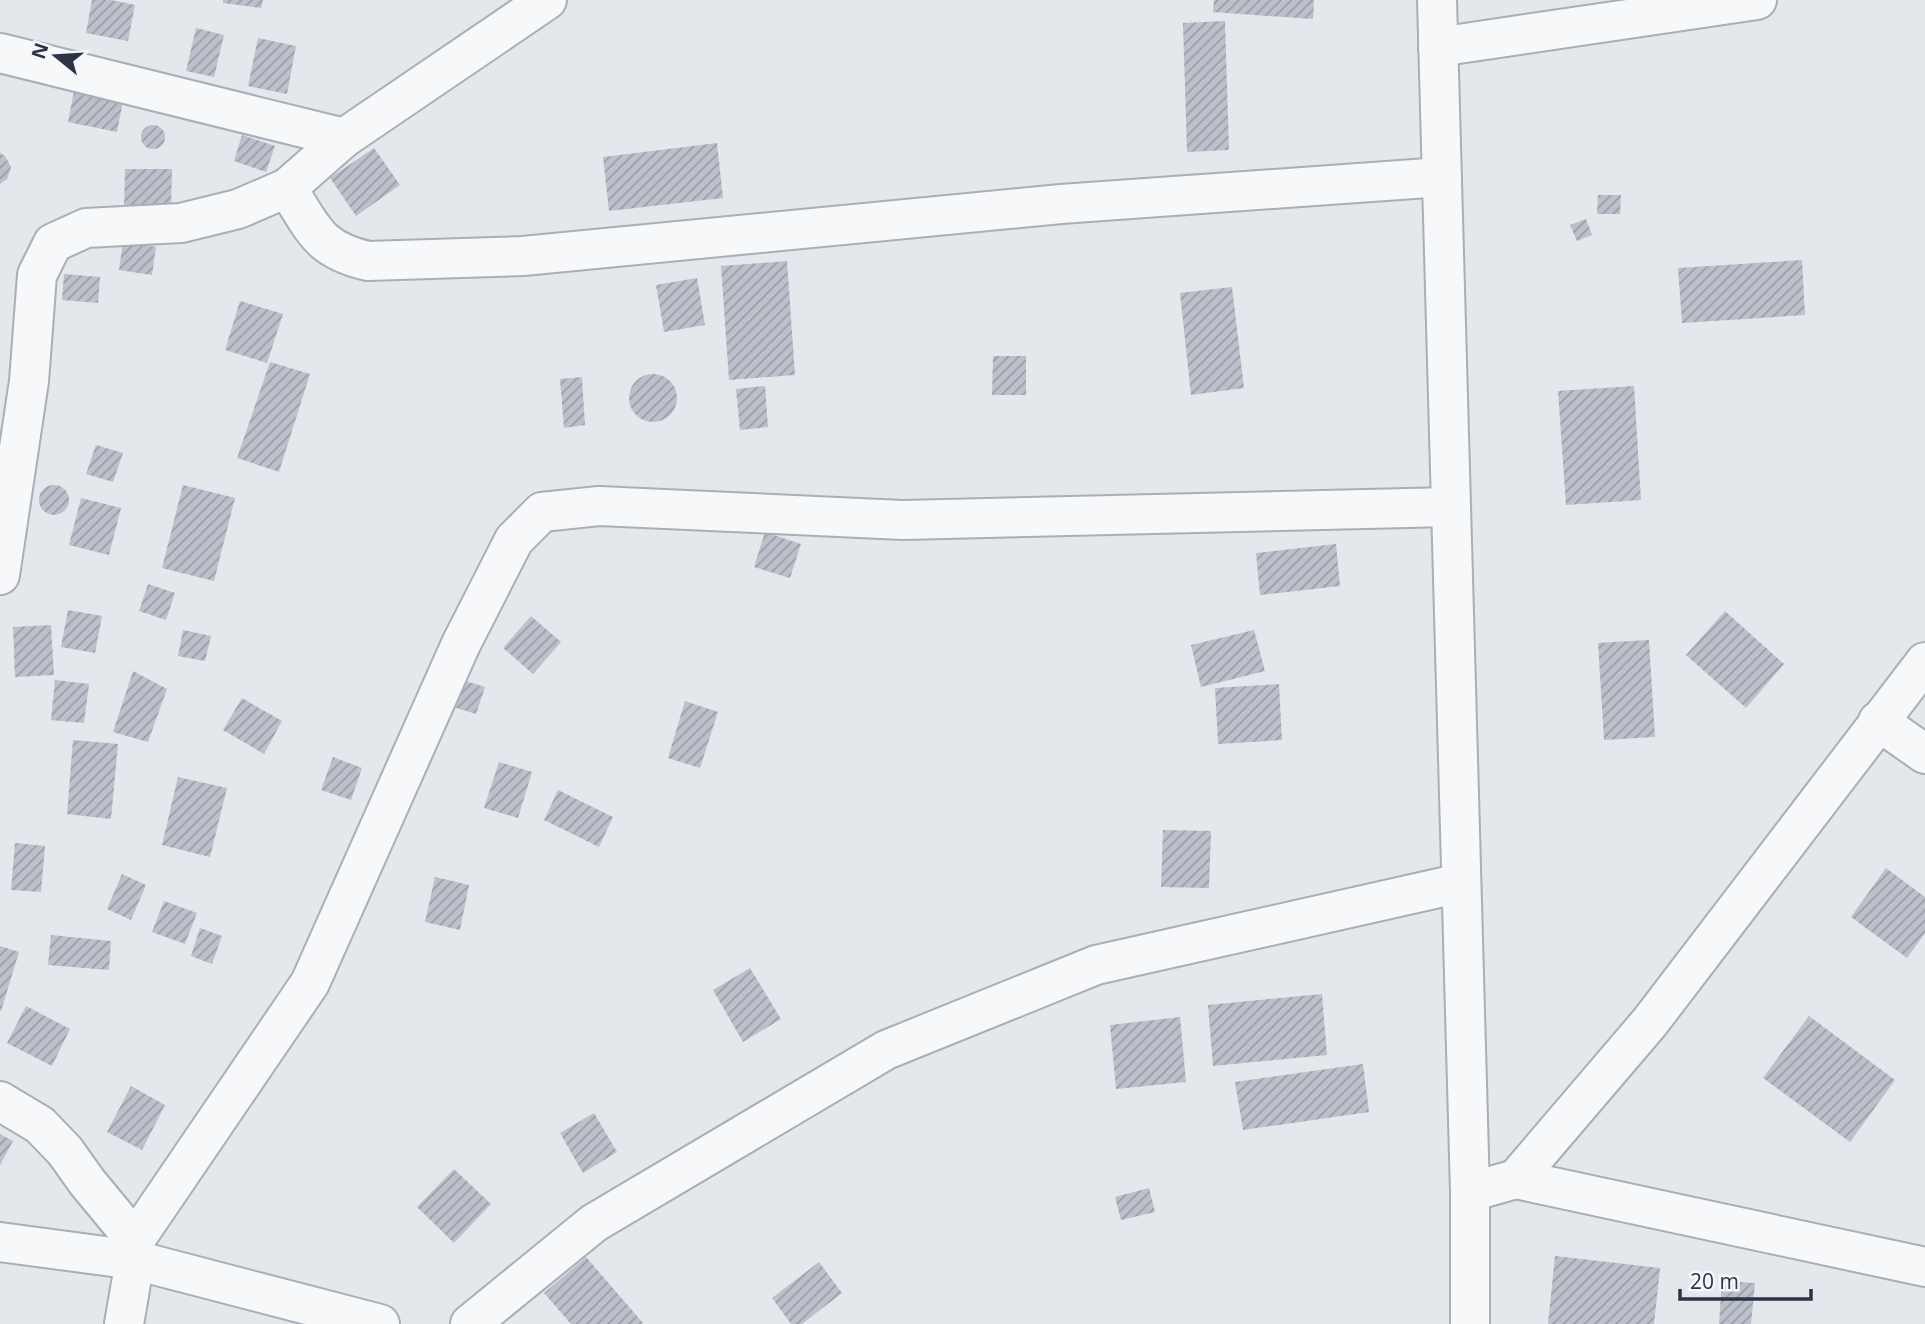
<svg xmlns="http://www.w3.org/2000/svg" width="1925" height="1324" font-family="'Open Sans',sans-serif">
  <style>
    .building { fill: url(#building-hatch) }
    .lines { fill: none; stroke-linecap: round; stroke-linejoin: round }
    .minor-casing { stroke: #a9aeb7; stroke-width: 42 }
    .minor { stroke: #f7f8fa; stroke-width: 38 }
  </style>
  <defs>
    <pattern id="building-hatch" width="6" height="6" patternUnits="userSpaceOnUse" patternTransform="scale(1.75)"><rect width="6" height="6" fill="#bbc0ca"/><path d="M-1 1l2-2M0 6l6-6M5 7l2-2" fill="none" stroke="#989da6"/></pattern>
  </defs>
  <rect width="100%" height="100%" fill="#e4e7ec"/>
  <g class="building">
    <polygon points="92,0 111,0 135,5 128,41 86,33"/>
    <polygon points="223,0 263,0 261,8 223,3"/>
    <polygon points="1214,0 1314,0 1313,19 1213,12"/>
    <polygon points="1225,21 1229,150 1187,152 1183,23"/>
    <polygon points="196,28 224,35 214,77 186,71"/>
    <polygon points="258,38 296,46 287,94 248,86"/>
    <polygon points="74,91 123,101 117,132 68,122"/>
    <circle cx="153" cy="137" r="12"/>
    <polygon points="242,135 275,146 266,172 234,161"/>
    <polygon points="717,143 723,198 609,211 603,157"/>
    <polygon points="374,148 400,185 356,216 330,178"/>
    <polygon points="0,153 5,156 11,167 7,179 0,184"/>
    <polygon points="125,169 172,169 171,209 124,208"/>
    <polygon points="1598,195 1621,195 1620,214 1597,214"/>
    <polygon points="1586,219 1592,235 1577,241 1570,225"/>
    <polygon points="123,242 156,247 152,275 119,270"/>
    <polygon points="1802,260 1805,315 1682,323 1678,268"/>
    <polygon points="787,261 795,375 729,380 721,266"/>
    <polygon points="64,274 100,277 98,303 62,300"/>
    <polygon points="697,278 705,325 664,332 656,285"/>
    <polygon points="1232,287 1244,388 1191,395 1180,293"/>
    <polygon points="240,301 283,314 267,363 225,350"/>
    <polygon points="993,356 1026,356 1026,395 992,395"/>
    <polygon points="270,362 310,374 279,472 237,458"/>
    <circle cx="653" cy="398" r="24"/>
    <polygon points="582,377 585,425 564,428 560,379"/>
    <polygon points="765,386 768,427 740,430 736,389"/>
    <polygon points="1634,386 1641,500 1566,505 1558,391"/>
    <polygon points="96,445 123,453 113,482 86,474"/>
    <polygon points="183,485 235,498 214,581 162,568"/>
    <circle cx="54" cy="500" r="15"/>
    <polygon points="81,498 121,508 109,555 69,545"/>
    <polygon points="765,532 801,544 790,578 754,567"/>
    <polygon points="1336,544 1340,586 1260,595 1256,553"/>
    <polygon points="148,584 175,593 166,620 139,611"/>
    <polygon points="68,610 102,616 95,653 61,647"/>
    <polygon points="1725,611 1784,664 1746,708 1686,655"/>
    <polygon points="531,616 561,642 533,674 503,648"/>
    <polygon points="51,625 54,675 15,677 13,627"/>
    <polygon points="183,630 211,636 205,661 178,656"/>
    <polygon points="1254,630 1265,671 1201,687 1191,645"/>
    <polygon points="1649,640 1655,737 1604,740 1598,643"/>
    <polygon points="133,671 167,689 148,742 113,732"/>
    <polygon points="453,677 485,687 476,714 444,704"/>
    <polygon points="55,680 89,684 84,723 51,720"/>
    <polygon points="1279,684 1282,740 1218,744 1215,688"/>
    <polygon points="242,698 282,721 264,754 223,730"/>
    <polygon points="685,701 718,712 700,768 668,758"/>
    <polygon points="73,740 118,744 111,819 67,814"/>
    <polygon points="333,757 362,768 351,800 321,790"/>
    <polygon points="499,762 532,772 518,818 484,808"/>
    <polygon points="178,777 227,788 210,857 162,845"/>
    <polygon points="558,790 613,817 599,847 544,820"/>
    <polygon points="1163,830 1211,831 1209,888 1161,887"/>
    <polygon points="15,843 45,846 41,892 11,890"/>
    <polygon points="1886,868 1925,897 1925,933 1907,958 1851,917"/>
    <polygon points="122,874 146,885 131,920 107,909"/>
    <polygon points="435,877 469,885 460,930 425,922"/>
    <polygon points="164,901 197,913 185,944 152,932"/>
    <polygon points="200,928 222,936 212,964 191,956"/>
    <polygon points="51,935 111,941 109,970 48,965"/>
    <polygon points="0,946 19,952 1,1011 0,1011"/>
    <polygon points="750,968 781,1019 743,1042 713,990"/>
    <polygon points="1322,994 1327,1055 1213,1066 1208,1005"/>
    <polygon points="26,1006 70,1029 52,1066 7,1043"/>
    <polygon points="1809,1016 1895,1080 1850,1142 1763,1078"/>
    <polygon points="1180,1017 1186,1082 1116,1089 1110,1025"/>
    <polygon points="1363,1064 1369,1112 1243,1130 1235,1082"/>
    <polygon points="131,1086 165,1105 142,1150 107,1132"/>
    <polygon points="594,1113 617,1152 583,1173 560,1133"/>
    <polygon points="0,1134 13,1141 0,1165"/>
    <polygon points="454,1169 491,1204 454,1243 417,1207"/>
    <polygon points="1149,1188 1155,1212 1121,1220 1115,1197"/>
    <polygon points="1555,1256 1660,1268 1654,1324 1548,1324"/>
    <polygon points="586,1257 643,1323 642,1324 571,1324 544,1293"/>
    <polygon points="819,1262 842,1293 802,1324 791,1324 772,1298"/>
    <polygon points="1722,1281 1755,1283 1751,1324 1719,1324"/>
  </g>
  <g class="lines">
    <defs>
      <g id="minor">
        <polyline points="1437,0 1470,1192 1470,1324"/>
        <polyline points="1438,47 1757,0"/>
        <polyline points="0,53 344,138"/>
        <path d="M287,188c27,41 30,61 81,73l155,-5 538,-52 381,-27"/>
        <polyline points="0,575 29,381 37,275 53,243 86,228 181,223 238,209 287,188 344,138 547,0"/>
        <polyline points="1878,721 1925,754"/>
        <polyline points="0,1101 40,1125 65,1151 87,1182 135,1240 135,1260 124,1324"/>
        <polyline points="1516,1179 1925,1267"/>
        <polyline points="1470,1192 1516,1179 1650,1022 1925,662"/>
        <polyline points="135,1240 310,983 461,644 514,540 542,512 599,506 903,520 1450,507"/>
        <polyline points="0,1242 135,1260 380,1324"/>
        <polyline points="470,1324 594,1223 886,1050 1096,965 1461,883"/>
      </g>
    </defs>
    <use href="#minor" class="minor-casing"/>
    <use href="#minor" class="minor"/>
  </g>
  <g transform="translate(56 56) rotate(288)" stroke="#f4f6f9" stroke-width="5" paint-order="stroke">
  <path d="M0-5L12 26L0 18L-12 26Z" fill="#2b3445"/>
  <text y="-10" font-size="19" font-weight="bold" text-anchor="middle" fill="#2b3445">N</text>
  </g>
  <path d="M1680 1289v10h131v-10" fill="none" stroke="#2b3445" stroke-width="3.5"/>
  <text x="1690" y="1289" font-size="21" fill="#2b3445" stroke="#f4f6f9" stroke-width="5" paint-order="stroke">20 m</text>
</svg>
